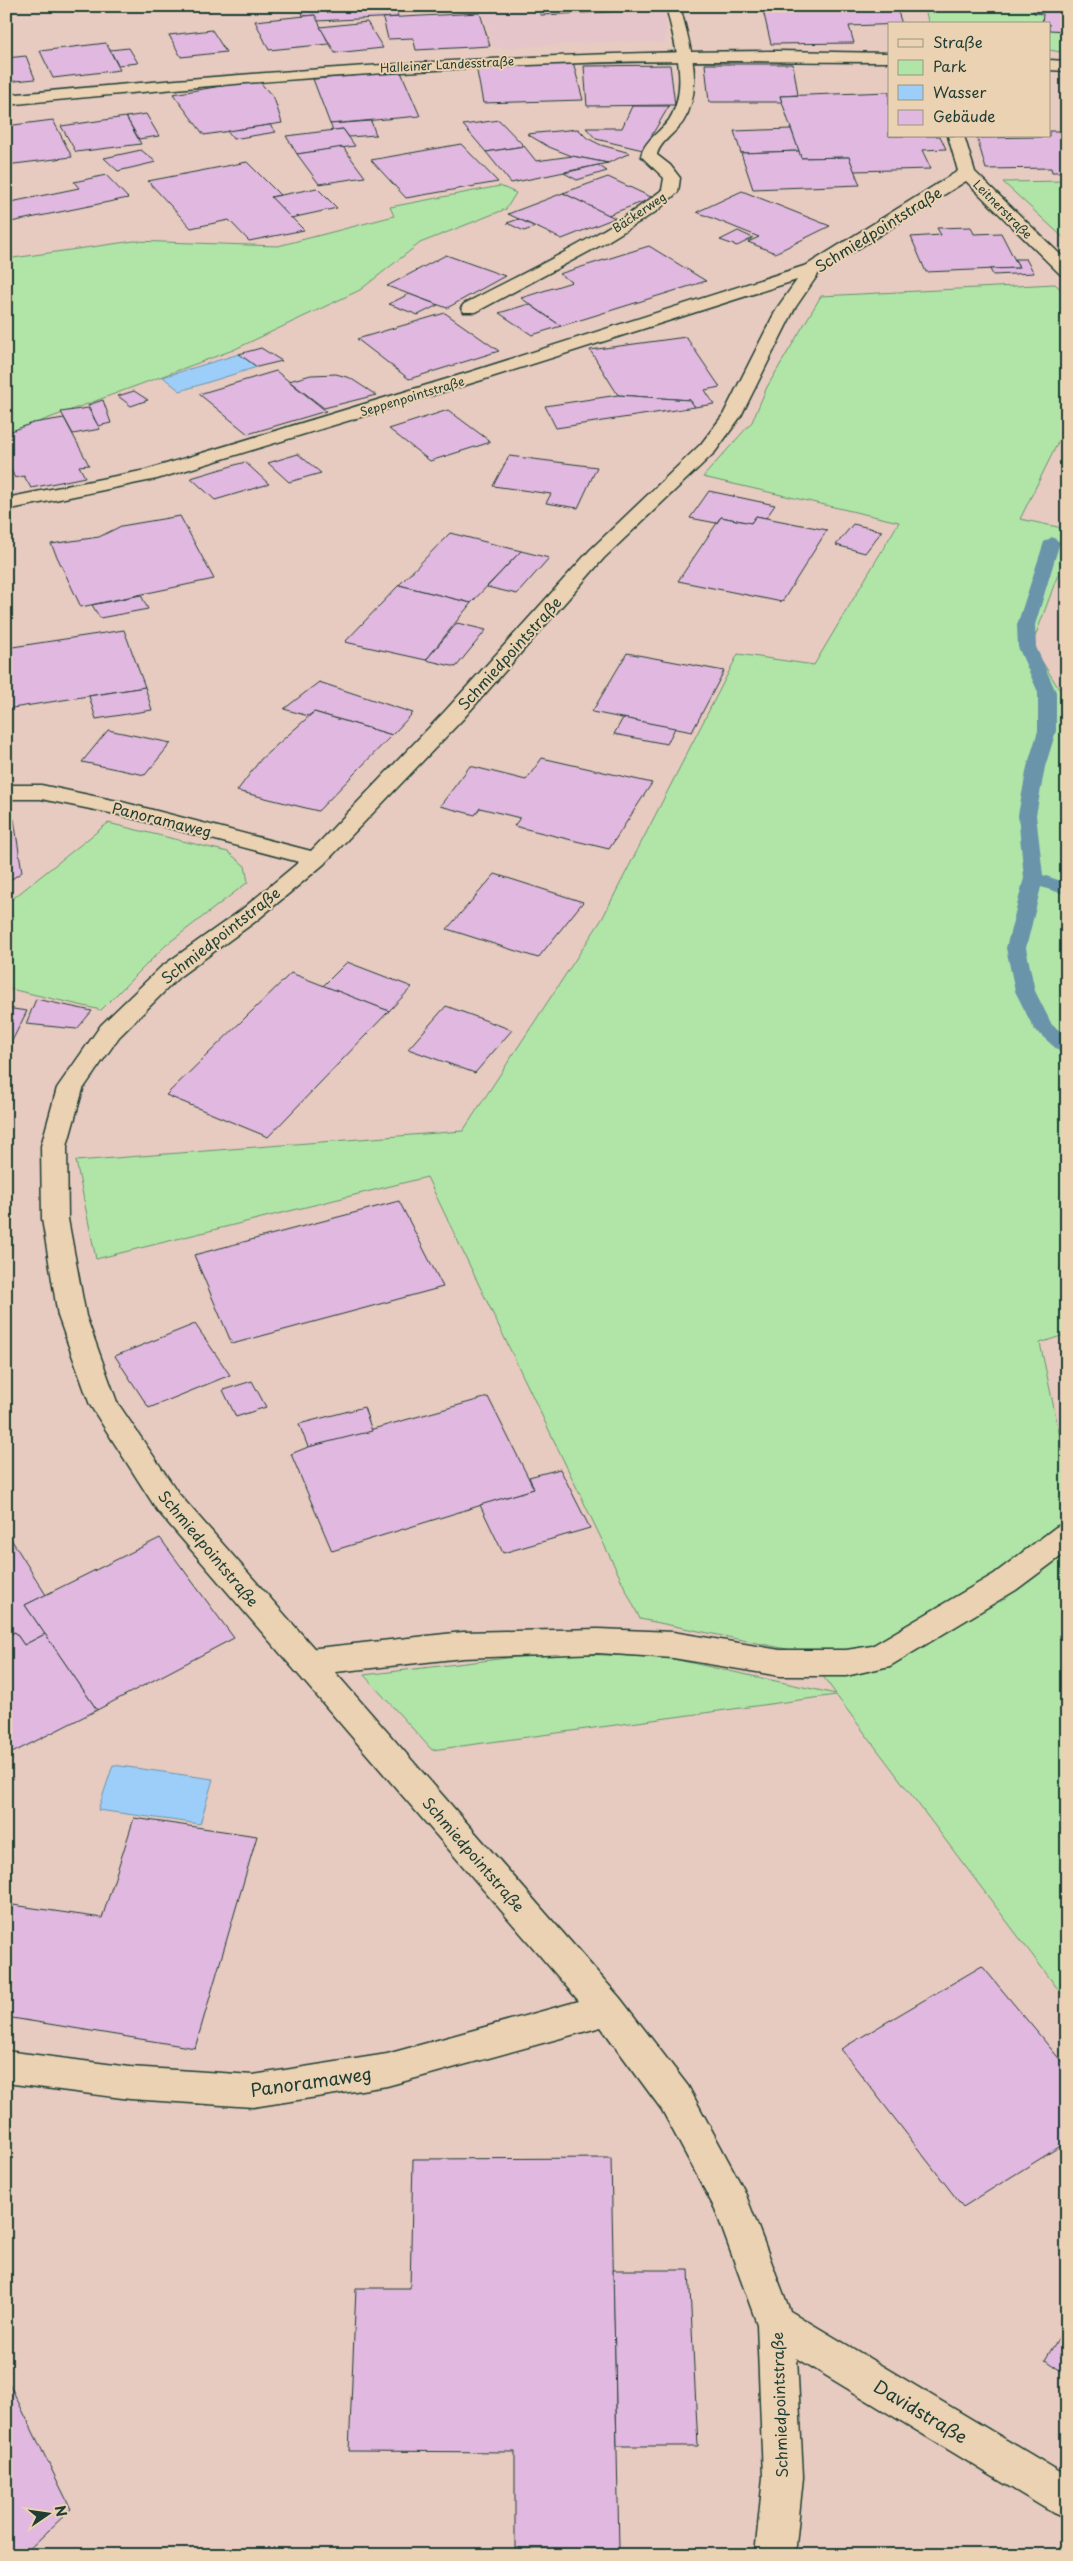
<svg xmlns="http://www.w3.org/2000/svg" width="1073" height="2561" font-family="'Playpen Sans',sans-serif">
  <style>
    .built { fill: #e5c5c9 }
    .green { fill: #b0e5a7; stroke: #68916e }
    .water { fill: #9ccef9; stroke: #6a94aa }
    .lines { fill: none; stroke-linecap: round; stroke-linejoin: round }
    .stream { fill: #6a94aa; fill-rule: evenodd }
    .building { fill: #e1b8df; stroke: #1f3d34 }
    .lane-casing { stroke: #1f3d34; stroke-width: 3 }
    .street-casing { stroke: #1f3d34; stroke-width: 3 }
    .secondary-casing { stroke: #1f3d34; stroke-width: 3 }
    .lane { fill: #ead2b2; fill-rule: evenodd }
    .street { fill: #ead2b2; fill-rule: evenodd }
    .secondary { fill: #ead2b2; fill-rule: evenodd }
    .labels { text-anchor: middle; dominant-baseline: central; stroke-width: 4; stroke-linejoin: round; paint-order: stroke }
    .far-street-label { font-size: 12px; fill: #1f3d34; stroke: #ead2b2 }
    .street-label { font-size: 15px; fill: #1f3d34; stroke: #ead2b2 }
    .near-street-label { font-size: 18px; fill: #1f3d34; stroke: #ead2b2 }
  </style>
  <rect width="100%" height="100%" fill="#e7cac0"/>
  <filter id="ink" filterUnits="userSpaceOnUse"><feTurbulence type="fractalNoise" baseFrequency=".02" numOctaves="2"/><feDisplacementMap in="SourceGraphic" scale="10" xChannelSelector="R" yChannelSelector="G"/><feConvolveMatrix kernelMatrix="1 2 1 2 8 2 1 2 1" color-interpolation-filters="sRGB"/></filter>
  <g filter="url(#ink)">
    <polygon class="built" points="481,6 666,6 665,43 624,41 494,48"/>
    <g class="green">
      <polygon points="924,6 1067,6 1067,53 1049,50 1049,24 929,24"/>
      <polygon points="1067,181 1067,241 1003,182"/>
      <polygon points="500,186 516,193 506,209 420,243 360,290 233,350 6,434 6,259 134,241 278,246 394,216 390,207"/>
      <polygon points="1055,284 1067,295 1067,424 1020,519 1067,529 1067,550 1032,645 1059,689 1067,691 1067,1334 1040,1343 1067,1469 1067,2001 836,1695 432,1750 364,1675 550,1653 664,1657 836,1694 806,1653 640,1619 427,1177 96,1259 76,1161 463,1131 602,919 738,654 814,665 899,522 703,477 752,422 767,387 821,296"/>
      <polygon points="108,823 228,852 245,866 248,882 166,945 101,1010 6,988 6,904"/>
    </g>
    <g class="water">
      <polygon points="239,354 257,367 180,391 163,377"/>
      <polygon points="113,1765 213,1779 200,1824 98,1810"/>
    </g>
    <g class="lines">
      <polygon class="stream" points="1052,537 1060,542 1035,625 1036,647 1056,692 1056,731 1045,767 1036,815 1043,875 1067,883 1067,895 1041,887 1026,948 1035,991 1052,1025 1067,1036 1067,1054 1060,1052 1034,1029 1015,991 1006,948 1024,878 1018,815 1027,767 1038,731 1038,692 1018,647 1017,625 1044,542"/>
    </g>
    <g class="building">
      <polygon points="396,6 398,17 317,21 315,15 303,16 301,7"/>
      <polygon points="538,6 646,6 648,10 541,15"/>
      <polygon points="762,6 896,6 902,24 849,26 854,43 771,44"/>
      <polygon points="1034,6 1067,6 1067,31 1049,30 1049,24 1042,24 1043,14 1034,13"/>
      <polygon points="480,13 490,46 416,50 413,38 388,39 383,18"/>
      <polygon points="315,15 329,44 269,50 255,21"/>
      <polygon points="367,22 383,48 335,53 320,27"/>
      <polygon points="212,30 226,52 181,57 169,35"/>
      <polygon points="106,43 120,70 53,78 40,51"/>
      <polygon points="129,48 138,63 118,65 110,50"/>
      <polygon points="26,56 35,79 6,82 6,58"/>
      <polygon points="573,62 583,100 483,103 476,66"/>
      <polygon points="705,64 793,64 798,95 780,96 782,102 709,102"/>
      <polygon points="670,65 675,105 587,106 584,66"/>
      <polygon points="401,72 420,116 330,124 313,79"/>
      <polygon points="258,80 274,98 282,123 204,135 173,94"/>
      <polygon points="889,92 889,136 940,136 946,149 922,150 931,169 854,171 849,157 801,158 780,96"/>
      <polygon points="632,106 669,106 643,150 596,139 586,128 622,128"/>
      <polygon points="146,114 159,136 139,139 126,117"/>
      <polygon points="126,117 141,144 76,152 61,126"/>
      <polygon points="53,120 72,157 6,165 6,126"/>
      <polygon points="499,120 524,146 486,152 463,125"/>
      <polygon points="371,121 376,135 349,137 343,129 333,130 330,124"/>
      <polygon points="270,125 276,132 233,139 227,131"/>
      <polygon points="343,129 355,146 297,154 286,136"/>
      <polygon points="578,129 587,138 601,145 630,153 608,163 572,156 549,147 527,134"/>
      <polygon points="791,129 799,151 741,153 734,131"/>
      <polygon points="1049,131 1067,131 1067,172 1052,172 1051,168 986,169 977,138 1041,137 1049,136"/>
      <polygon points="461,144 498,182 406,198 371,160"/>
      <polygon points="524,146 536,161 572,156 608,163 511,183 486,152"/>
      <polygon points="343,147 365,177 319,184 297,154"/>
      <polygon points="141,150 156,162 118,171 104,158"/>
      <polygon points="799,151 801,158 849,157 860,185 753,189 741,153"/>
      <polygon points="247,162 280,195 271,197 304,230 249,241 229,220 191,228 148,181"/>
      <polygon points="598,165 607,171 577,180 564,173"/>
      <polygon points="106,175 128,198 6,223 6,203 79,188 74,182"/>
      <polygon points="608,177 653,198 608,215 563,193"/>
      <polygon points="317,188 337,208 291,218 271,197"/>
      <polygon points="742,191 830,226 775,253 748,242 759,237 697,212"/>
      <polygon points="563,193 615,218 562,239 508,214"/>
      <polygon points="519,219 535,227 524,231 507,223"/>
      <polygon points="971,227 974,234 1001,233 1019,268 926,272 911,237 941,235 937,228"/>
      <polygon points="738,231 753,238 737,246 720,240"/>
      <polygon points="649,246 706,281 561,326 521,298 572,282 559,274"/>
      <polygon points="446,255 505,276 447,308 387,286"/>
      <polygon points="1015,259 1026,259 1034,273 993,275 990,269 1019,268"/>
      <polygon points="409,294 438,305 418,315 389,304"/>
      <polygon points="529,304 561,326 532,335 499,313"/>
      <polygon points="445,313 499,351 409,379 357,339"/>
      <polygon points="686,337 720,387 705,390 714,404 695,407 690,400 618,395 590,350"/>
      <polygon points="261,348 282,361 257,367 239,354"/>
      <polygon points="276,371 326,411 248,434 199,394"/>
      <polygon points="336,374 350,378 376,395 324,408 289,381 311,375"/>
      <polygon points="134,391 148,400 131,406 118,396"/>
      <polygon points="618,395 690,400 695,407 556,428 545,406"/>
      <polygon points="103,400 111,423 98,426 88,405"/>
      <polygon points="88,408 100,429 73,434 61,412"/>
      <polygon points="448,410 491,442 430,461 389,429"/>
      <polygon points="64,418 89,465 79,466 85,477 31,488 24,476 15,478 6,460 6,433 33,423"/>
      <polygon points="298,454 321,473 289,482 268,463"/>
      <polygon points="509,456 597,467 578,508 546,503 551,494 493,486"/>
      <polygon points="245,462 269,484 215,500 191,478"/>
      <polygon points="709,491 775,505 766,518 756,516 751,523 721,517 716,523 690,518"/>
      <polygon points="180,516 214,579 81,607 51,544 99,537 121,526"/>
      <polygon points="756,516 827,530 782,602 678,581 721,517 751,523"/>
      <polygon points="853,524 882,531 865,553 836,545"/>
      <polygon points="450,533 521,551 471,603 399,585"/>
      <polygon points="521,551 549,558 517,594 487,587"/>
      <polygon points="399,585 471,603 426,660 345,642"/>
      <polygon points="141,595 148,609 100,618 92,605"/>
      <polygon points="457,623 486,630 456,667 426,660"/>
      <polygon points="124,630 145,687 6,709 6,648"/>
      <polygon points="627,653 724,671 692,732 592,712"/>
      <polygon points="319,682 413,713 392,735 314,712 308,716 284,709"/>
      <polygon points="145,687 152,710 96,719 89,696"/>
      <polygon points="314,712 392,735 318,811 237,791 261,759"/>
      <polygon points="623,718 675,728 667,744 614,734"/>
      <polygon points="108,730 171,743 145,775 82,762"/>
      <polygon points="542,758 652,783 609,849 514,826 520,818 480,808 475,815 440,806 470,766 526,780"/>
      <polygon points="14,819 22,872 6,883 6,821"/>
      <polygon points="495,874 583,902 538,958 447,929"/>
      <polygon points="347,962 412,987 389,1011 323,986"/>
      <polygon points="291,973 389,1011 268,1137 166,1095"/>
      <polygon points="36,999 92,1011 77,1029 26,1024"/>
      <polygon points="446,1006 512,1030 475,1073 408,1049"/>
      <polygon points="6,1008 27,1011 6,1053"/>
      <polygon points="399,1201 443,1287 232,1344 194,1255"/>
      <polygon points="195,1324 230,1375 149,1408 115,1356"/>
      <polygon points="252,1381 266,1407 236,1417 223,1390"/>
      <polygon points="488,1397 534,1489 332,1551 291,1454 308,1447"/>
      <polygon points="364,1407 372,1431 308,1447 299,1424"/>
      <polygon points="560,1469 590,1528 503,1553 480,1505 534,1489 529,1477"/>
      <polygon points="6,1531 46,1595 25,1605 45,1634 24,1645 15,1632 6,1636"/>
      <polygon points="160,1538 234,1638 97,1710 25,1605"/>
      <polygon points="15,1632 24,1645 45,1634 97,1710 6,1756 6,1636"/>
      <polygon points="134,1818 257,1836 195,2048 6,2017 6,1904 102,1918"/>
      <polygon points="982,1966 1067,2068 1067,2142 963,2207 841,2049"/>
      <polygon points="611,2158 619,2549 515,2549 515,2452 349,2451 356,2288 410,2288 413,2159"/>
      <polygon points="613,2270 689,2270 698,2446 617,2446"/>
      <polygon points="1067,2324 1067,2375 1045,2360"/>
      <polygon points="6,2377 71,2509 23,2555 6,2555"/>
    </g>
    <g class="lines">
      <defs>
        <polygon id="lane" points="1067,1523 1067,1552 1016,1590 890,1666 846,1676 780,1676 673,1658 598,1653 463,1658 308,1675 297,1671 292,1662 297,1653 308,1649 463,1632 598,1629 673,1632 780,1650 846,1650 872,1646 994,1574 1056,1527"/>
        <g id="street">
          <path d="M666,6h14c9,36 25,82 3,116 -7,10 -24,21 -26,33l13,10 10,13 -2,14 -21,19 -54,33 -127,68h-12l-3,-4 3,-4c66,-35 139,-67 198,-114l2,-12 -23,-22c3,-15 19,-24 28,-36 21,-33 5,-79 -3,-114z"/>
          <polygon points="948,136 964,136 975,172 1067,261 1067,276 1061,275 966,181 819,273 795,308 741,416 715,452 604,558 462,720 324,864 256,921 179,977 119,1037 83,1089 67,1146 68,1219 86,1316 117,1402 179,1494 620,1998 688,2086 744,2190 790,2311 1067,2476 1067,2519 1053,2513 797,2358 803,2477 795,2555 755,2555 763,2477 757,2324 715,2209 662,2110 601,2027 387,2086 253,2107 130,2099 6,2083 6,2051 130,2067 253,2075 387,2054 579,2001 157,1510 90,1405 58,1316 42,1219 41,1146 57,1088 101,1025 161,967 240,911 299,862 120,815 41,799 6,799 6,785 41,785 122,802 311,851 446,710 590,550 701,444 723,415 777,308 797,280 482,380 157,479 6,510 6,498 146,470 470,372 807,265 958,171"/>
        </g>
        <g id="secondary">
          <path d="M778,51l111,2v9c-111,0 -222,-3 -333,2 -184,7 -367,23 -550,41v-10c257,-24 514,-43 772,-44z"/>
          <polygon points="1049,60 1067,61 1067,71 1049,70"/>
        </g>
      </defs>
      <use href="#lane" class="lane-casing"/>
      <use href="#street" class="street-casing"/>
      <use href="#secondary" class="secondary-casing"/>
      <use href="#lane" class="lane"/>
      <use href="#street" class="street"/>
      <use href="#secondary" class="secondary"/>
    </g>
  </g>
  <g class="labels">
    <g class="far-street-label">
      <text transform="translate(447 64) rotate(-3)">Halleiner Landesstraße</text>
      <text transform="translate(1003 209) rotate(45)">Leitnerstraße</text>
      <text transform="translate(639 212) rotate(-34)">Bäckerweg</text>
      <text transform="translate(412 396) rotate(-17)">Seppenpointstraße</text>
    </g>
    <g class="street-label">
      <text transform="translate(878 229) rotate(-32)">Schmiedpointstraße</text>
      <text transform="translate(509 653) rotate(-48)">Schmiedpointstraße</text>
      <text transform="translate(162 819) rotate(14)">Panoramaweg</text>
      <text transform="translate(220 935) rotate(-38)">Schmiedpointstraße</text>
      <text transform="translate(209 1548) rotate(50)">Schmiedpointstraße</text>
      <text transform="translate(474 1854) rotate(49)">Schmiedpointstraße</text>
      <text transform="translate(779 2405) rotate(-92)">Schmiedpointstraße</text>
    </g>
    <g class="near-street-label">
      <text transform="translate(311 2081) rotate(-8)">Panoramaweg</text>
      <text transform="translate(921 2411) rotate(31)">Davidstraße</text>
    </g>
  </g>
  <rect width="1073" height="2561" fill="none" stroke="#ead2b2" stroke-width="25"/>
  <rect x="12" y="12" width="1048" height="2536" fill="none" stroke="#1f3d34" stroke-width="2" filter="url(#ink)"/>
  <rect x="888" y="22" width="162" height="115" fill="#ead2b2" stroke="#999680"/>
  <rect x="898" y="39" width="25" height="8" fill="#ead2b2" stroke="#999680"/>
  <text x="933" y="48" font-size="15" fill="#1f3d34">Straße</text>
  <rect x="898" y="60" width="25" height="15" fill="#b0e5a7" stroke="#999680"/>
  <text x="933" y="72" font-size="15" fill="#1f3d34">Park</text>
  <rect x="898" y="85" width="25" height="15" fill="#9ccef9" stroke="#999680"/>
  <text x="933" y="98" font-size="15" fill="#1f3d34">Wasser</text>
  <rect x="898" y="110" width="25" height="15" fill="#e1b8df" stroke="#999680"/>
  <text x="933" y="122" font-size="15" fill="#1f3d34">Gebäude</text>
  <g transform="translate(48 2514) rotate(77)" stroke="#ead2b2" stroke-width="4" paint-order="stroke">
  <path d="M0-4L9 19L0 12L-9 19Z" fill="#1f3d34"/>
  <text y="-8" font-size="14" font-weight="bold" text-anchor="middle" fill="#1f3d34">N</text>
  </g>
</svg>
